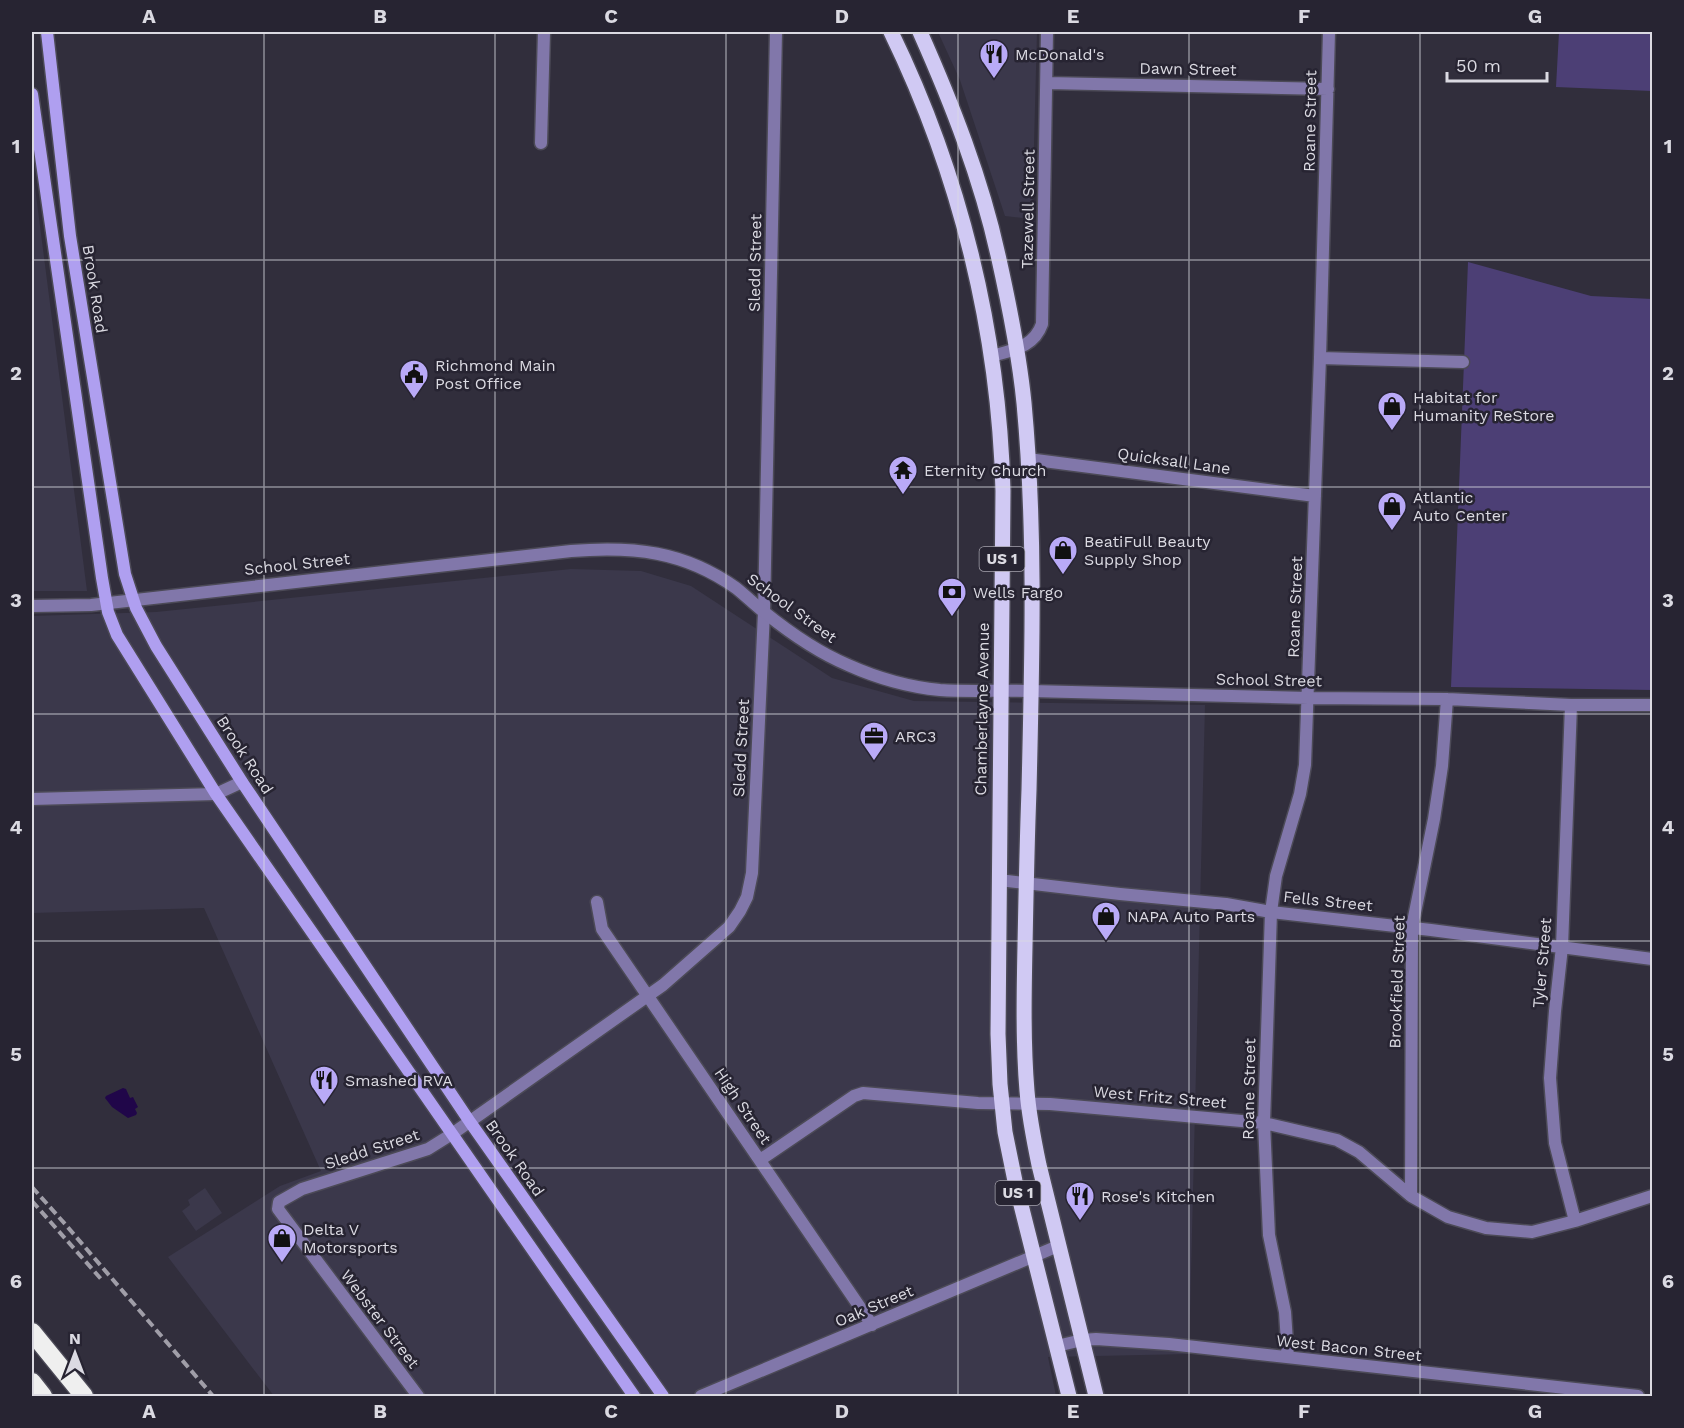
<svg xmlns="http://www.w3.org/2000/svg" width="1684" height="1428" viewBox="0 0 1684 1428" font-family="'Work Sans',sans-serif">
<style>
.built{fill:#3b384b}
.green{fill:#4c3f75}
.water{fill:#200649}
.lines{fill:none;stroke-linecap:round;stroke-linejoin:round}
.minor-casing{stroke:#4c4a57;stroke-width:15}
.tertiary-casing{stroke:#4c4a57;stroke-width:15}
.secondary-casing{stroke:#4c4a57;stroke-width:15}
.primary-casing{stroke:#4c4a57;stroke-width:18}
.motorway-casing{stroke:#4c4a57;stroke-width:21}
.minor{stroke:#8177aa;stroke-width:12}
.tertiary{stroke:#8177aa;stroke-width:12}
.secondary{stroke:#af9ff0;stroke-width:12}
.primary{stroke:#d0c9f3;stroke-width:15}
.motorway{stroke:#efefef;stroke-width:18}
.rail{stroke:#a09ea8;stroke-width:4;stroke-dasharray:9 4.5;stroke-linecap:butt}
.grid{fill:none;stroke:#dbdae2;stroke-width:1.5;stroke-opacity:0.55}
.labels{text-anchor:middle;dominant-baseline:central;stroke-width:5;stroke-linejoin:round;paint-order:stroke}
.shield{fill:#272432;stroke:#a5a3ad;stroke-width:1.5}
.shield-label{font-size:15px;font-weight:bold;fill:#dbdae2}
.poi-label{font-size:16px;fill:#dbdae2;stroke:#272432;text-anchor:start}
.street-label{font-size:16px;fill:#dbdae2;stroke:#272432}
.neatline{fill:none;stroke:#dbdae2;stroke-width:2}
.grid-label{font-size:20px;text-anchor:middle;font-weight:bold;fill:#dbdae2}
</style>
<rect width="100%" height="100%" fill="#312e3c"/>
<path class="built" d="M938 32H1037L1032 219 1005 216 960 80Z
M32 164 87 591H32Z
M571 569 641 571 691 586 832 678 914 701 1205 705 1189 1354 1048 1357 1056 1396H274L168 1257 280 1186 321 1171 204 908 32 913V616L156 612Z
M205 1188 222 1213 196 1231 182 1211 190 1205 188 1200Z"/>
<path class="green" d="M1559 32H1652V91L1556 87Z
M1468 262 1591 296 1652 299V690L1451 687Z"/>
<path class="water" d="M123 1088 126 1089 130 1098 133 1097 138 1107 135 1109 137 1113 136 1115 128 1118 112 1107 105 1098 106 1096Z"/>
<g class="lines">
<g class="minor-casing">
<path id="minor" d="M1047 83 1328 89
M541 143 544 32
M992 356C1013 350 1034 347 1042 324L1047 32
M1320 358 1463 362
M1028 459 1315 496
M1031 691 1308 698 1447 699 1571 705H1652
M1571 705 1562 947 1555 1011 1550 1078 1555 1143 1575 1221
M32 799 216 794 242 782
M999 880 1120 894 1226 904 1271 912 1431 930 1652 959
M597 902 602 929 872 1325
M760 1160 854 1096 863 1093 978 1103 1050 1104 1264 1123 1337 1140 1359 1152 1411 1196 1448 1217 1486 1228 1532 1232 1575 1221 1652 1196
M1411 1196 1412 927 1434 819 1442 766 1447 699
M1057 1346 1082 1340 1096 1339 1169 1344 1638 1396
M1288 1357 1285 1312 1269 1235 1264 1123 1271 912 1276 876 1300 794 1305 765 1320 358 1329 32
M418 1396 278 1209 279 1202 302 1189 428 1149 452 1134 663 985 729 927 740 911 747 897 752 873 764 612 776 32
M701 1396 1058 1246"/>
</g>
<g class="tertiary-casing">
<path id="tertiary" d="M32 606 91 605 571 551C633 546 684 551 736 588 746 596 754 604 764 612 790 633 817 652 848 665 877 678 908 687 940 690 970 692 1001 690 1031 691"/>
</g>
<g class="secondary-casing">
<path id="secondary" d="M47 32 70 236 125 574 136 608 156 646 242 782 470 1122 663 1396
M32 94 102 578 108 612 117 635 216 794 634 1396"/>
</g>
<g class="primary-casing">
<path id="primary" d="M891 32C960 174 999 332 1003 491L998 1034 1000 1084 1005 1132 1015 1181 1069 1396
M920 32C952 104 981 178 998 255 1009 304 1019 353 1024 403 1036 532 1032 661 1029 790 1027 842 1026 894 1025 946 1024 994 1023 1043 1027 1091 1029 1116 1034 1141 1039 1165L1096 1396"/>
</g>
<g class="motorway-casing">
<path id="motorway" d="M32 1332 84 1396
M32 1382 43 1396"/>
</g>
<use href="#minor" class="minor"/>
<use href="#tertiary" class="tertiary"/>
<use href="#secondary" class="secondary"/>
<use href="#primary" class="primary"/>
<use href="#motorway" class="motorway"/>
<path class="rail" d="M32 1187 65 1224 213 1396
M32 1201 101 1279"/>
</g>
<path class="grid" d="M264 32V1396M495 32V1396M726 32V1396M958 32V1396M1189 32V1396M1420 32V1396M32 260H1652M32 487H1652M32 714H1652M32 941H1652M32 1168H1652"/>
<defs>
<g id="restaurant-pin" transform="scale(1.5)"><path d="M0 17L-7.5 6A9.5 9.5 0 1 1 7.5 6Z" fill="#b9aaf7" stroke="#272432"/><path d="M-5-6h1v4h1v-4h1v4h1v-4h1v5L-1.5 .5V6h-2V.5L-5-1ZM5-6V6H3V1.5H1.5Q1.5-4 5-6Z" fill="#111"/></g>
<g id="civic-pin" transform="scale(1.5)"><path d="M0 17L-7.5 6A9.5 9.5 0 1 1 7.5 6Z" fill="#b9aaf7" stroke="#272432"/><path d="M-.6-6.5H3V-4.5H.6V-3L4-1V1h2V6H-6V1h2V-1L-.6-3ZM-1.2 2.5V6h2.4V2.5Z" fill="#111"/></g>
<g id="shop-pin" transform="scale(1.5)"><path d="M0 17L-7.5 6A9.5 9.5 0 1 1 7.5 6Z" fill="#b9aaf7" stroke="#272432"/><path d="M-5-2.5h2.3a2.7 3.5 0 0 1 5.4 0H5L5.5 6h-11ZM-1.5-2.5h3a1.5 2.3 0 0 0-3 0Z" fill="#111"/></g>
<g id="temple-pin" transform="scale(1.5)"><path d="M0 17L-7.5 6A9.5 9.5 0 1 1 7.5 6Z" fill="#b9aaf7" stroke="#272432"/><path d="M0-6L5-2H3V0L6.5 2.5H4V6H1.5V3h-3V6H-4V2.5H-6.5L-3 0V-2H-5Z" fill="#111"/></g>
<g id="bank-pin" transform="scale(1.5)"><path d="M0 17L-7.5 6A9.5 9.5 0 1 1 7.5 6Z" fill="#b9aaf7" stroke="#272432"/><path d="M-6-4H6V4H-6ZM0-2.3a2.3 2.3 0 1 0 0 4.6a2.3 2.3 0 1 0 0-4.6Z" fill="#111"/></g>
<g id="office-pin" transform="scale(1.5)"><path d="M0 17L-7.5 6A9.5 9.5 0 1 1 7.5 6Z" fill="#b9aaf7" stroke="#272432"/><path d="M-6-3h4V-5.5h4V-3h4V5H-6ZM-1-4.5V-3h2v-1.5ZM-6 0V1H6V0Z" fill="#111"/></g>
</defs>
<g fill-rule="evenodd">
<use href="#restaurant-pin" x="994" y="54"/>
<use href="#civic-pin" x="414" y="374"/>
<use href="#shop-pin" x="1392" y="406"/>
<use href="#temple-pin" x="903" y="470"/>
<use href="#shop-pin" x="1392" y="506"/>
<use href="#shop-pin" x="1063" y="550"/>
<use href="#bank-pin" x="952" y="592"/>
<use href="#office-pin" x="874" y="736"/>
<use href="#shop-pin" x="1106" y="916"/>
<use href="#restaurant-pin" x="324" y="1080"/>
<use href="#restaurant-pin" x="1080" y="1196"/>
<use href="#shop-pin" x="282" y="1238"/>
</g>
<g class="labels">
<g class="shield">
<rect x="979.5" y="547" width="45" height="24" rx="4.5"/>
<rect x="995.5" y="1181" width="45" height="24" rx="4.5"/>
</g>
<g class="shield-label">
<text x="1002" y="559">US 1</text>
<text x="1018" y="1193">US 1</text>
</g>
<g class="poi-label">
<text x="1015" y="54">McDonald's</text>
<text x="435" y="365">Richmond Main<tspan x="435" dy="18">Post Office</tspan></text>
<text x="1413" y="397">Habitat for<tspan x="1413" dy="18">Humanity ReStore</tspan></text>
<text x="924" y="470">Eternity Church</text>
<text x="1413" y="497">Atlantic<tspan x="1413" dy="18">Auto Center</tspan></text>
<text x="1084" y="541">BeatiFull Beauty<tspan x="1084" dy="18">Supply Shop</tspan></text>
<text x="973" y="592">Wells Fargo</text>
<text x="895" y="736">ARC3</text>
<text x="1127" y="916">NAPA Auto Parts</text>
<text x="345" y="1080">Smashed RVA</text>
<text x="1101" y="1196">Rose's Kitchen</text>
<text x="303" y="1229">Delta V<tspan x="303" dy="18">Motorsports</tspan></text>
</g>
<g class="street-label">
<text transform="translate(1188 69) rotate(1)">Dawn Street</text>
<text transform="translate(1310 121) rotate(-89)">Roane Street</text>
<text transform="translate(1028 209) rotate(-89)">Tazewell Street</text>
<text transform="translate(755 263) rotate(-89)">Sledd Street</text>
<text transform="translate(95 289) rotate(81)">Brook Road</text>
<text transform="translate(1174 461) rotate(8)">Quicksall Lane</text>
<text transform="translate(297 564) rotate(-6)">School Street</text>
<text transform="translate(1295 607) rotate(-88)">Roane Street</text>
<text transform="translate(792 608) rotate(36)">School Street</text>
<text transform="translate(1269 680) rotate(1)">School Street</text>
<text transform="translate(982 709) rotate(-89)">Chamberlayne Avenue</text>
<text transform="translate(741 748) rotate(-87)">Sledd Street</text>
<text transform="translate(245 755) rotate(57)">Brook Road</text>
<text transform="translate(1328 901) rotate(6)">Fells Street</text>
<text transform="translate(1542 963) rotate(-85)">Tyler Street</text>
<text transform="translate(1397 982) rotate(-88)">Brookfield Street</text>
<text transform="translate(1249 1089) rotate(-89)">Roane Street</text>
<text transform="translate(1160 1097) rotate(5)">West Fritz Street</text>
<text transform="translate(743 1106) rotate(56)">High Street</text>
<text transform="translate(372 1149) rotate(-18)">Sledd Street</text>
<text transform="translate(515 1158) rotate(55)">Brook Road</text>
<text transform="translate(874 1306) rotate(-23)">Oak Street</text>
<text transform="translate(380 1319) rotate(53)">Webster Street</text>
<text transform="translate(1349 1348) rotate(6)">West Bacon Street</text>
</g>
</g>
<rect width="1684" height="1428" fill="none" stroke="#272432" stroke-width="66"/>
<g transform="translate(75 1353)" stroke="#272432" stroke-width="4.5" paint-order="stroke">
<path d="M0-4.5L10 22L0 15L-10 22Z" fill="#dbdae2"/>
<text y="-9" font-size="16" font-weight="bold" text-anchor="middle" fill="#dbdae2">N</text>
</g>
<path d="M1447 72v9h100v-9" fill="none" stroke="#dbdae2" stroke-width="3"/>
<text x="1456" y="72" font-size="18" fill="#dbdae2" stroke="#272432" stroke-width="4.5" paint-order="stroke">50 m</text>
<rect x="33" y="33" width="1618" height="1362" class="neatline"/>
<g class="grid-label">
<text x="149" y="23">A</text>
<text x="380" y="23">B</text>
<text x="611" y="23">C</text>
<text x="842" y="23">D</text>
<text x="1073" y="23">E</text>
<text x="1304" y="23">F</text>
<text x="1535" y="23">G</text>
<text x="16" y="153">1</text>
<text x="1668" y="153">1</text>
<text x="16" y="380">2</text>
<text x="1668" y="380">2</text>
<text x="16" y="607">3</text>
<text x="1668" y="607">3</text>
<text x="16" y="834">4</text>
<text x="1668" y="834">4</text>
<text x="16" y="1061">5</text>
<text x="1668" y="1061">5</text>
<text x="16" y="1288">6</text>
<text x="1668" y="1288">6</text>
<text x="149" y="1418">A</text>
<text x="380" y="1418">B</text>
<text x="611" y="1418">C</text>
<text x="842" y="1418">D</text>
<text x="1073" y="1418">E</text>
<text x="1304" y="1418">F</text>
<text x="1535" y="1418">G</text>
</g>
</svg>
